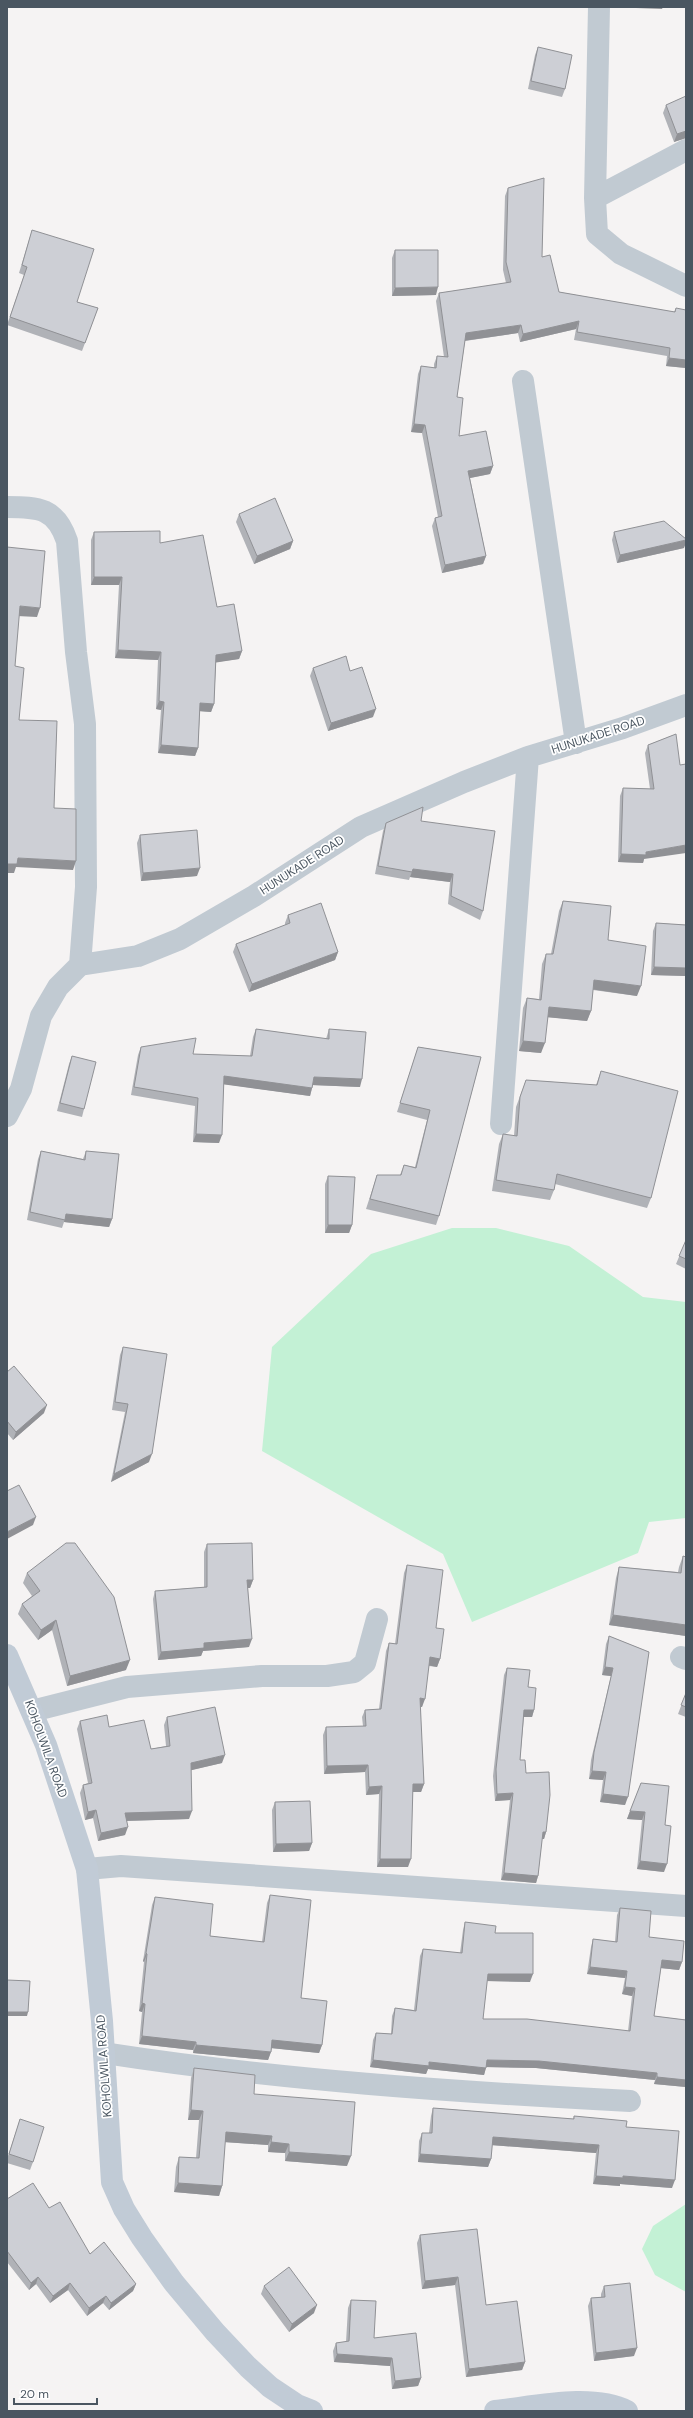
<svg xmlns="http://www.w3.org/2000/svg" width="693" height="2418" viewBox="0 0 693 2418" font-family="'DM Sans',sans-serif">
<style>
.green{fill:#c3f1d5}
.lines{fill:none;stroke-linecap:round;stroke-linejoin:round}
.street{stroke:#c1cad2;stroke-width:22}
.secondary{stroke:#c1cbd6;stroke-width:22}
.wall{fill:#b0b2b7}
.shaded-wall{fill:#909195}
.building{fill:#cdcfd5;stroke:#909195}
.labels{text-anchor:middle;dominant-baseline:central;stroke-width:3.5;stroke-linejoin:round;paint-order:stroke}
.street-label{font-size:12px;fill:#4a5661;stroke:#fff}
</style>
<rect width="100%" height="100%" fill="#f5f3f3"/>
<path class="green" d="M452 1228H496L569 1246 643 1297 686 1302V1518L649 1522 638 1553 472 1622 443 1554 262 1451 272 1347 371 1254Z
M686 2204V2292L655 2275 642 2249 653 2226Z"/>
<g class="lines">
<path class="street" d="M599 7 595 198 597 234 621 254 686 286
M595 198 686 150
M523 381 576 743
M7 507C39 507 56 508 67 541L76 652 85 724 86 887 80 965
M7 1116 21 1089 41 1016 58 987 80 965 138 956 180 939 254 896 361 827 464 782 528 757 623 728 686 705
M501 1124 528 757
M681 1657 686 1659
M32 1711 127 1687 262 1676H327L354 1672 365 1663 377 1619
M87 1869 121 1866 686 1906
M104 2053C278 2080 454 2092 630 2101"/>
<path class="secondary" d="M7 1655 46 1745 87 1869 102 2021 112 2182 124 2209 142 2238 174 2283 215 2332 248 2367 270 2387 297 2405 312 2411
M495 2411C533 2407 592 2393 627 2411"/>
</g>
<path class="wall" d="M538 47 565 89 562 97 528 89 535 55Z
M666 105 686 138 674 142 663 113Z
M508 188 559 292 674 312 676 308 686 368 666 366 667 356 574 340 576 329 520 342 518 333 465 341 457 397 459 436 493 466 490 474 470 478 486 556 483 564 442 573 432 526 435 518 438 517 422 433 411 432 418 374 421 366 434 368V364L437 356 444 357 436 301 439 293 506 283 503 270 505 196Z
M32 230 77 302 98 308 82 351 7 325 24 275 19 273Z
M395 250 436 295 392 296V258Z
M239 514 293 541 290 549 254 564 236 522Z
M94 532 160 543 217 607 242 651 239 659 216 662 214 704 211 712 200 711 198 748 195 756 158 753 161 710 156 709 158 660 115 658 119 585H91V540Z
M614 532 684 548 617 563 612 540Z
M313 668 350 671 373 717 328 731 310 676Z
M676 734 643 863 618 862 620 796 623 788 650 789 645 753 648 745Z
M421 821 483 911 480 920 448 904 450 882 410 877 409 880 375 874 383 831 386 823Z
M140 835 197 876 141 881 137 843Z
M563 901 608 940 637 996 593 990 591 1011 587 1021 548 1017 541 1053 519 1051 523 1008 527 998 539 999 542 964 546 954H551L559 911Z
M288 915 338 952 335 960 249 992 233 952 236 944 285 925V923Z
M656 923 686 925V976L651 975 653 931Z
M256 1029 326 1039 329 1029 360 1087 313 1085 312 1088 310 1096 224 1084 219 1143 193 1142 195 1106 131 1095 138 1055 141 1047 193 1054 250 1056 253 1037Z
M418 1047 481 1057 439 1216 436 1225 366 1209 377 1175H400L404 1165 415 1167 427 1120 397 1112Z
M72 1056 84 1109 82 1117 57 1111 69 1064Z
M601 1071 651 1198 647 1208 555 1184 554 1190 550 1200 492 1191 499 1144 503 1134 514 1136 516 1107 526 1080 596 1085Z
M41 1151 83 1159 86 1151 112 1219 109 1227 64 1222 62 1228 27 1220 38 1159Z
M328 1176 352 1225 349 1233H325V1184Z
M686 1240V1269L676 1264Z
M123 1347 149 1462 111 1482 125 1412 112 1410 120 1355Z
M7 1372 44 1413 13 1440 7 1433Z
M207 1544 253 1580 250 1588H248L249 1647 203 1651 201 1656 158 1660 153 1599 155 1591 204 1587V1552Z
M683 1556 686 1557V1636L609 1625 616 1578 619 1567 678 1572 679 1567Z
M407 1565 436 1628 440 1659 437 1667 429 1666 422 1707H420L424 1784 421 1792H413L408 1867H377L379 1794 366 1795 365 1772 324 1774 323 1735 326 1727 363 1726 362 1717 365 1710 379 1709 386 1651 389 1643 395 1644 404 1573Z
M27 1573 126 1670 67 1686 52 1630 38 1640 18 1614 22 1604 32 1596 23 1583Z
M609 1636 649 1652 625 1805 600 1802 603 1780 589 1779 591 1760 611 1676 602 1675 606 1644Z
M507 1668 528 1687 534 1710 532 1717H524L520 1760 526 1773 546 1832 544 1839H542L538 1876 536 1883 501 1880 510 1800 495 1801 493 1776 504 1675Z
M686 1693V1717L678 1714Z
M167 1717 222 1763 191 1770 189 1819 127 1821 125 1835 98 1841 93 1818 85 1820 80 1793 83 1785 88 1783 77 1729 80 1721 109 1727 151 1749 166 1746 164 1725Z
M641 1783 665 1825 664 1872 637 1869 642 1820 627 1819Z
M275 1802 312 1843 309 1851 273 1852 272 1810Z
M270 1895 301 1998 322 2045 319 2053 272 2048 268 2060 193 2053V2050L139 2044 142 2012 139 2011 144 1962 143 1961 152 1905 155 1897 210 1936 262 1942 267 1903Z
M620 1908 649 1937 682 1962 679 1970 661 1968 654 2016 686 2020V2087L654 2084 655 2080 536 2068 486 2067 484 2075 428 2069 426 2074 370 2067 373 2040 376 2033 391 2034 392 2016 395 2008 414 2010 420 1956 423 1949 460 1953 463 1930 465 1922 495 1933 530 1982 487 1981 483 2019 628 2031 632 1996 622 1994 625 1978 587 1974 591 1947 593 1939 615 1942 617 1915Z
M194 2068 254 2094 347 2166 285 2161V2153L268 2152V2145L225 2142 222 2186 219 2196 174 2192 176 2167 179 2157 196 2158 199 2120H188L191 2078Z
M433 2108 573 2119 574 2116 626 2127 672 2188 620 2184V2186L593 2184 596 2153 492 2145 491 2159 488 2167 418 2162 419 2141 422 2133H429L431 2116Z
M20 2119 33 2162 30 2170 7 2163V2159Z
M7 2199 49 2208 90 2254 136 2284 133 2291 109 2310 103 2303 87 2316 68 2290 50 2303 36 2284 29 2290 7 2262Z
M420 2235 486 2305 525 2362 522 2370 466 2377 455 2285 422 2289 417 2243Z
M264 2286 314 2313 289 2332 261 2294Z
M604 2286 634 2356 594 2361 588 2306 591 2298 601 2297V2294Z
M351 2300 374 2338 421 2378 418 2386 392 2389 390 2366 334 2362 333 2351 336 2343 346 2342 348 2308Z"/>
<path class="shaded-wall" d="M636 7H663L662 9 636 8Z
M686 131V138L674 142 677 134Z
M438 287 436 295 392 296 395 288Z
M579 321 576 329 520 342 523 334Z
M521 325 518 333 463 341 466 333Z
M669 358 686 360V368L666 366Z
M414 424 425 425 422 433 411 432Z
M493 466 490 474 465 479 468 471Z
M686 540V543L684 548 617 563 620 555Z
M293 541 290 549 254 564 257 556Z
M486 556 483 564 442 573 445 565Z
M94 577H122L119 585H91Z
M20 606 40 608 37 617 17 616Z
M118 650 161 652 158 660 115 658Z
M242 651 239 659 213 663 216 655Z
M159 701 164 702 161 710 156 709Z
M200 703 214 704 211 712 197 711Z
M376 709 373 717 328 731 331 723Z
M161 745 198 748 195 756 158 753Z
M686 845V853L644 859 643 863 618 862 621 854 646 852Z
M18 858 76 861 73 870 16 867 14 873H7V864Z
M200 868 197 876 141 881 143 873Z
M413 869 453 874 450 882 410 877Z
M338 952 335 960 249 992 252 984Z
M654 967 686 968V976L651 975Z
M594 980 641 986 637 996 590 989Z
M549 1007 591 1011 587 1021 545 1017Z
M523 1041 545 1043 541 1053 519 1051Z
M224 1076 312 1088 310 1096 221 1084Z
M314 1077 362 1079 360 1087 311 1085Z
M196 1134 222 1135 219 1143 193 1142Z
M66 1214 112 1219 109 1227 64 1222Z
M328 1225H352L349 1233H325Z
M47 1405 44 1413 13 1440 16 1432Z
M152 1454 149 1462 111 1482 114 1474Z
M36 1517 33 1525 7 1539V1532Z
M247 1580H253L250 1588H244Z
M613 1615 686 1625V1636L609 1625Z
M56 1620 52 1630 38 1640 41 1630Z
M252 1639 249 1647 203 1651 201 1656 158 1660 161 1652 204 1643Z
M430 1657 440 1659 437 1667 427 1665Z
M130 1660 126 1670 67 1686 70 1676Z
M605 1667 613 1668 611 1676 602 1675Z
M420 1698 425 1699 422 1707 417 1706Z
M524 1710H534L532 1717H522Z
M225 1755 222 1763 188 1771 191 1763Z
M368 1765 365 1772 324 1774 327 1766Z
M592 1771 606 1772 603 1780 589 1779Z
M413 1784H424L421 1792H410Z
M382 1786 379 1794 366 1795 369 1787Z
M513 1793 510 1800 495 1801 497 1794Z
M603 1794 628 1797 625 1805 600 1802Z
M96 1810 93 1818 85 1820 88 1812Z
M192 1811 189 1819 122 1821 125 1813Z
M630 1811 645 1812 642 1820 627 1819Z
M128 1827 125 1835 98 1841 101 1833Z
M543 1832H546L544 1839H541Z
M312 1843 309 1851 273 1852 276 1844Z
M380 1859H411L408 1867H377Z
M640 1861 667 1864 664 1872 637 1869Z
M504 1873 538 1876 536 1883 501 1880Z
M146 1953 147 1954 144 1962 143 1961Z
M662 1960 682 1962 679 1970 660 1968Z
M590 1967 627 1971 625 1978 587 1974Z
M488 1974H533L530 1982 486 1981Z
M625 1987 635 1988 632 1996 622 1994Z
M142 2003 145 2004 142 2012 139 2011Z
M7 2012H28L27 2016H7Z
M142 2036 196 2042 193 2050 139 2044Z
M272 2040 322 2045 319 2053 270 2048Z
M196 2045 271 2052 268 2060 193 2053Z
M373 2060 429 2062 486 2068 484 2075 428 2069 426 2074 370 2067Z
M487 2060 539 2061 657 2073 655 2080 536 2068 484 2067Z
M657 2077 686 2080V2087L654 2084Z
M191 2110 203 2111 199 2120H188Z
M226 2132 272 2136 268 2145 223 2142Z
M493 2137 599 2145 596 2153 490 2145Z
M271 2142 289 2144 285 2153 268 2152Z
M289 2152 351 2156 347 2166 285 2161Z
M420 2154 491 2159 488 2167 418 2162Z
M596 2176H623L675 2180 672 2188 620 2184V2186L593 2184Z
M178 2183 222 2186 219 2196 174 2192Z
M38 2277 36 2284 29 2290 31 2283Z
M458 2277 455 2285 422 2289 425 2281Z
M70 2283 68 2290 50 2303 53 2296Z
M136 2284 133 2291 109 2310 111 2303Z
M106 2296 103 2303 87 2316 89 2308Z
M317 2305 314 2313 289 2332 292 2324Z
M637 2348 634 2356 594 2361 596 2353Z
M337 2354 392 2358 390 2366 334 2362Z
M525 2362 522 2370 466 2377 469 2369Z
M421 2378 418 2386 392 2389 395 2381Z"/>
<path class="building" d="M538 47 572 55 565 89 531 81Z
M686 96V131L677 134 666 105Z
M544 178 542 257 550 255 559 292 675 312 676 308 686 310V360L669 358 670 348 577 332 579 321 523 334 521 325 466 333 457 397 463 398 459 436 486 431 493 466 468 471 486 556 445 565 435 518 442 516 425 425 414 424 421 366 436 368 437 356 448 357 439 293 511 282 506 262 508 188Z
M32 230 94 249 77 302 98 308 85 343 10 317 27 267 22 265Z
M395 250H438V287L395 288Z
M275 498 293 541 257 556 239 514Z
M664 521 686 539V540L620 555 614 532Z
M160 531V543L203 535 217 607 234 604 242 651 216 655 214 704 200 703 198 748 161 745 164 702 159 701 161 652 118 650 122 577H94V532Z
M7 547 45 551 40 608 20 606 15 666 24 668 19 720 57 721 54 808 76 809V861L18 858 17 864H7Z
M346 656 350 671 362 667 376 709 331 723 313 668Z
M676 734 680 765 686 764V845L646 852V855L621 854 623 788 654 789 648 745Z
M423 807 421 821 495 831 483 911 451 896 453 874 413 869 412 872 378 866 386 823Z
M197 830 200 868 143 873 140 835Z
M563 901 611 906 608 940 646 946 641 986 594 980 591 1011 549 1007 545 1043 523 1041 527 998 541 1000 546 954H553Z
M321 903 338 952 252 984 236 944 290 923 288 915Z
M656 923 686 925V968L654 967Z
M256 1029 329 1039V1029L366 1032 362 1079 314 1077 312 1088 224 1076 222 1135 196 1134 198 1098 134 1087 141 1047 196 1038 193 1054 252 1056Z
M418 1047 481 1057 439 1216 370 1199 377 1175H401L404 1165 416 1168 430 1110 400 1103Z
M72 1056 96 1062 84 1109 60 1103Z
M601 1071 678 1091 651 1198 557 1174 554 1190 496 1180 503 1134 517 1136 520 1097 526 1080 597 1085Z
M41 1151 85 1160 86 1151 119 1154 112 1219 66 1214 65 1220 30 1212Z
M328 1176 355 1177 352 1225H328Z
M686 1240V1259L679 1256Z
M123 1347 167 1354 152 1454 114 1474 128 1404 115 1402Z
M14 1366 47 1405 16 1432 7 1421V1372Z
M19 1485 36 1517 7 1532V1491Z
M66 1543H75L114 1597 130 1660 70 1676 56 1620 41 1630 22 1604 40 1591 27 1573Z
M252 1543 253 1580H247L252 1639 204 1643V1648L161 1652 155 1591 207 1587V1544Z
M683 1556 686 1557V1625L613 1615 619 1567 681 1573Z
M407 1565 443 1570 436 1628 444 1629 440 1659 430 1657 425 1699 420 1698 424 1784H413L411 1859H380L382 1786 369 1787 368 1765 327 1766 326 1727 366 1726 365 1710 381 1709 389 1643 397 1644Z
M609 1636 649 1652 628 1797 603 1794 606 1772 592 1771 594 1752 613 1668 605 1667Z
M507 1668 530 1670 528 1687 536 1688 534 1710H524L520 1760H525L526 1773 549 1772 550 1795 546 1832H543L538 1876 504 1873 513 1793 497 1794 496 1769Z
M686 1693V1707L681 1705Z
M215 1707 225 1755 191 1763 192 1811 125 1813 128 1827 101 1833 96 1810 88 1812 83 1785 92 1783 80 1721 107 1715 109 1727 144 1720 151 1749 170 1746 167 1717Z
M641 1783 669 1786 665 1825 671 1826 667 1864 640 1861 645 1812 630 1811Z
M310 1801 312 1843 276 1844 275 1802Z
M270 1895 311 1900 301 1998 327 2001 322 2045 272 2040 271 2052 196 2045V2042L142 2036 145 2004 142 2003 147 1954 146 1953 155 1897 213 1904 210 1936 264 1942Z
M620 1908 651 1911 649 1937 684 1941 682 1962 662 1960 654 2016 686 2020V2080L657 2077V2073L539 2061 487 2060 486 2068 429 2062V2066L373 2060 376 2033 392 2034 395 2008 416 2011 423 1949 462 1953 465 1922 496 1926 495 1933H533V1974H488L483 2019H527L630 2031 635 1988 625 1987 627 1971 590 1967 593 1939 617 1942Z
M7 1980 30 1981 28 2012H7Z
M194 2068 255 2075 254 2094 355 2102 351 2156 289 2152V2144L271 2142 272 2136 226 2132 222 2186 178 2183 179 2157 199 2158 203 2111 191 2110Z
M433 2108 574 2119V2116L627 2121 626 2127 679 2131 675 2180 623 2176V2178L596 2176 599 2145 493 2137 491 2159 420 2154 422 2133H432Z
M20 2119 44 2127 33 2162 9 2154Z
M33 2183 49 2208 60 2202 90 2254 104 2242 136 2284 111 2303 106 2296 89 2308 70 2283 53 2296 38 2277 31 2283 7 2251V2199Z
M477 2229 486 2305 517 2301 525 2362 469 2369 458 2277 425 2281 420 2235Z
M289 2267 317 2305 292 2324 264 2286Z
M630 2283 637 2348 596 2353 591 2298 605 2297 604 2286Z
M351 2300 376 2301 374 2338 416 2333 421 2378 395 2381 392 2358 337 2354 336 2343 349 2341Z"/>
<g class="labels">
<g class="street-label">
<text transform="translate(598 735) rotate(-18)">HUNUKADE ROAD</text>
<text transform="translate(302 865) rotate(-33)">HUNUKADE ROAD</text>
<text transform="translate(46 1749) rotate(70)">KOHOLWILA ROAD</text>
<text transform="translate(104 2066) rotate(-94)">KOHOLWILA ROAD</text>
</g>
</g>
<rect width="693" height="2418" fill="none" stroke="#4a5661" stroke-width="16"/>
<path d="M14 2398v6h83v-6" fill="none" stroke="#4a5661" stroke-width="2"/>
<text x="20" y="2398" font-size="12" fill="#4a5661" stroke="#ffffff" stroke-width="3" paint-order="stroke">20 m</text>
</svg>
